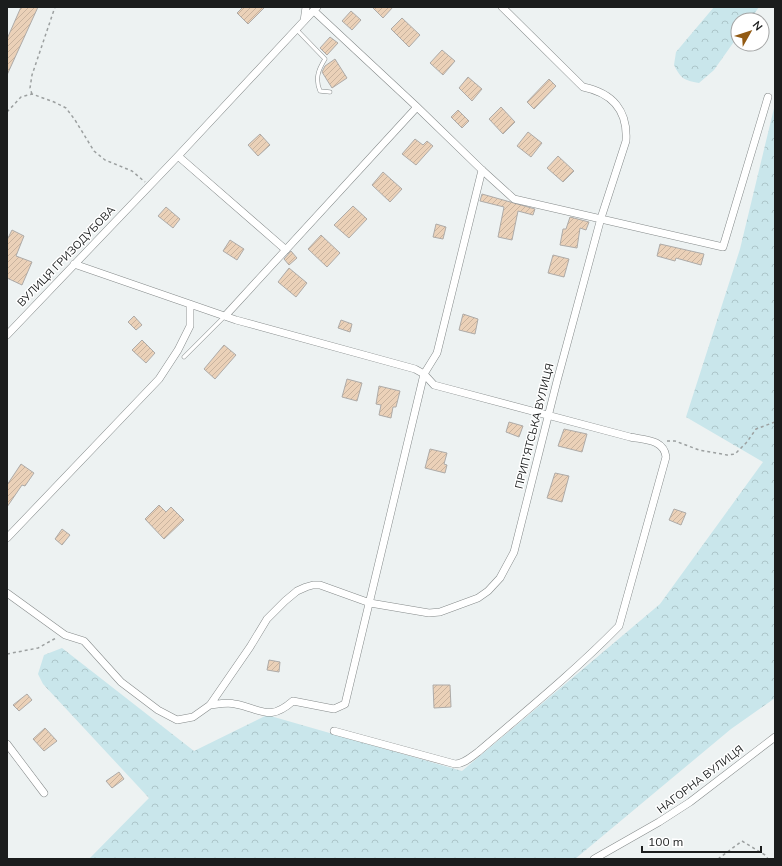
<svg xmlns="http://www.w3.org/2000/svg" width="782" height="866" viewBox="0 0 782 866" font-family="Mulish,sans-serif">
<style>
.forest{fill:url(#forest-crowns)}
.building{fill:url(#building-hatch);stroke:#aeaba8}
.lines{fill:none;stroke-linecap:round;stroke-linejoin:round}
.service-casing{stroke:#858a8a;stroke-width:4.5}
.minor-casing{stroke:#858a8a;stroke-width:8}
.path{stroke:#9ca0a0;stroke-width:1.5;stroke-dasharray:3 3;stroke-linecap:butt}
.service{stroke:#fff;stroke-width:3.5}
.minor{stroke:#fff;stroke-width:7}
.labels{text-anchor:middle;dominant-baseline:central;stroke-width:3;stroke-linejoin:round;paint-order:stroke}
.street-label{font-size:11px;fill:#1b1d1d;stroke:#fff}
</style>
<defs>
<pattern id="forest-crowns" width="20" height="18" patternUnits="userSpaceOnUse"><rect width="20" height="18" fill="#c9e6eb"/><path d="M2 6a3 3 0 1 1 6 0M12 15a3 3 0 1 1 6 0" fill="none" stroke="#acc5c9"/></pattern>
<pattern id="building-hatch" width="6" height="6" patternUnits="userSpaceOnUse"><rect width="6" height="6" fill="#ebd1b8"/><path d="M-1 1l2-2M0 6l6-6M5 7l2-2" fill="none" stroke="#c9b39e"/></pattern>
</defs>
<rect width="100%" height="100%" fill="#edf2f2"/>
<path class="forest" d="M714 7H759L750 20H738V36L714 70 699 83C684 80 681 79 674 65L676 52Z
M775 104V698L731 729 575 859H89L149 798 43 684 38 674 44 655 62 648 194 751 267 715 462 771 660 604 763 462 686 417 740 249Z"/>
<path class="building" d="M21 7H38L7 75V39Z
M243 7H265L248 24 237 13Z
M372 7H393L383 18Z
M351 11 361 20 352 30 342 21Z
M402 18 420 35 409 47 391 29Z
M330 37 338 43 327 55 320 48Z
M442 50 455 61 443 75 430 63Z
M335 59 347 78 332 88 322 72 325 66Z
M468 77 482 89 472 101 459 88Z
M549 79 556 86 534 109 527 102Z
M501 107 515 122 503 134 489 119Z
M458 110 469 121 462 128 451 117Z
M528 132 542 143 531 157 517 146Z
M260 134 270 145 258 156 248 145Z
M415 139 423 145 427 141 433 146 416 165 402 154Z
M558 156 574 171 563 182 547 168Z
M383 172 402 189 390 202 372 185Z
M482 194 535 209 533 215 518 211 512 240 498 237 504 207 480 201Z
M353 206 367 219 349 238 334 225Z
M166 207 180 219 173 228 158 216Z
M570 217 589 222 586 230 580 228 577 248 560 245 563 229H566Z
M436 224 446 227 443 239 433 237Z
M12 230 24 236 16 256 32 262 22 285 7 278V240Z
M321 235 340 253 327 267 308 249Z
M230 240 244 249 237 260 223 251Z
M660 244 704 254 701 265 676 258 675 261 657 256Z
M291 251 297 258 289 265 284 259Z
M553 255 569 259 564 277 548 273Z
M289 268 307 283 296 297 278 282Z
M463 314 478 319 475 334 459 330Z
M134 316 142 325 136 330 128 322Z
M341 320 352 324 350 332 338 328Z
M142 340 155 353 146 363 132 350Z
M224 345 236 355 215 379 204 369Z
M347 379 362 383 357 401 342 397Z
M379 386 400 391 396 407H393L391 418 379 415 381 405 376 404Z
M509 422 523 426 519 437 506 432Z
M564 429 587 434 582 452 558 446Z
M430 449 447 453 444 464 447 465 445 473 425 468Z
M21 464 34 473 25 486 22 485 7 507V485Z
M555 473 569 476 562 502 547 498Z
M159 505 166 512 171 507 184 520 164 539 145 519Z
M674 509 686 513 681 525 669 520Z
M62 529 70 535 62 545 55 539Z
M269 660 280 662 279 672 267 670Z
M433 685H450L451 707 434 708Z
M27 694 32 700 19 711 13 705Z
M45 728 57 741 44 751 33 739Z
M119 772 124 779 112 788 106 781Z"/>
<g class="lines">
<g class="service-casing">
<path id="service" d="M296 29 325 59C318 70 315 79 320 91L330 92
M184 357 224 317"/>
</g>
<g class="minor-casing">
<path id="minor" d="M314 11 417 107 482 170 514 199 723 247 768 97
M304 21 306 7
M178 156 286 250
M74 264 236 320 415 369 424 374 434 385 630 437C644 440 664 439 666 457L619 626C575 671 526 711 478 752 471 757 464 764 455 764L334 731
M225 316 417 107
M7 335 178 156 317 7
M7 538 159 379 178 350 190 326V304
M7 593 65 635 84 641 121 682 158 710 177 720 193 717 210 705 250 647 267 619 285 601 297 591 306 587 313 585H320L370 603 429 613 440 612 478 598 488 591 500 578 514 552 557 381 601 218 626 141C628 111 613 93 583 87L502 7
M210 705C218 704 228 702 235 704 262 709 269 722 293 701L334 709 345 704 424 374 437 353 482 170
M7 744 44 793
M594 859 659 822 690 802 775 737"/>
</g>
<path class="path" d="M32 94 30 88 32 75 55 7
M7 112 21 97 32 94 54 102 66 108 75 120 94 151 105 160 132 171 145 182
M667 441H675L699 450 727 455 735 454 747 442 756 429 775 422
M7 654 38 648 56 638
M718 859 742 841 765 855 768 859"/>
<use href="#service" class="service"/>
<use href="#minor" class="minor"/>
</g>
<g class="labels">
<g class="street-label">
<text transform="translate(66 256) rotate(-46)">ВУЛИЦЯ ГРИЗОДУБОВА</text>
<text transform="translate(534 426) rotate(-76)">ПРИП’ЯТСЬКА ВУЛИЦЯ</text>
<text transform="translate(700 779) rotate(-37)">НАГОРНА ВУЛИЦЯ</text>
</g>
</g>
<rect width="782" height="866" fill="none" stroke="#1b1d1d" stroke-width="16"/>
<g transform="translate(750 32) rotate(51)"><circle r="19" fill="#ffffff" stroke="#a4a5a5"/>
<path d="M0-3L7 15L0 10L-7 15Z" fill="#925a13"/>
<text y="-6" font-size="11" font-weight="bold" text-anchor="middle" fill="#1b1d1d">N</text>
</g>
<path d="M642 846v6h119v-6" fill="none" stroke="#1b1d1d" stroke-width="2"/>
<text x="648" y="846" font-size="12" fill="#1b1d1d" stroke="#ffffff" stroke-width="3" paint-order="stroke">100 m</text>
</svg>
